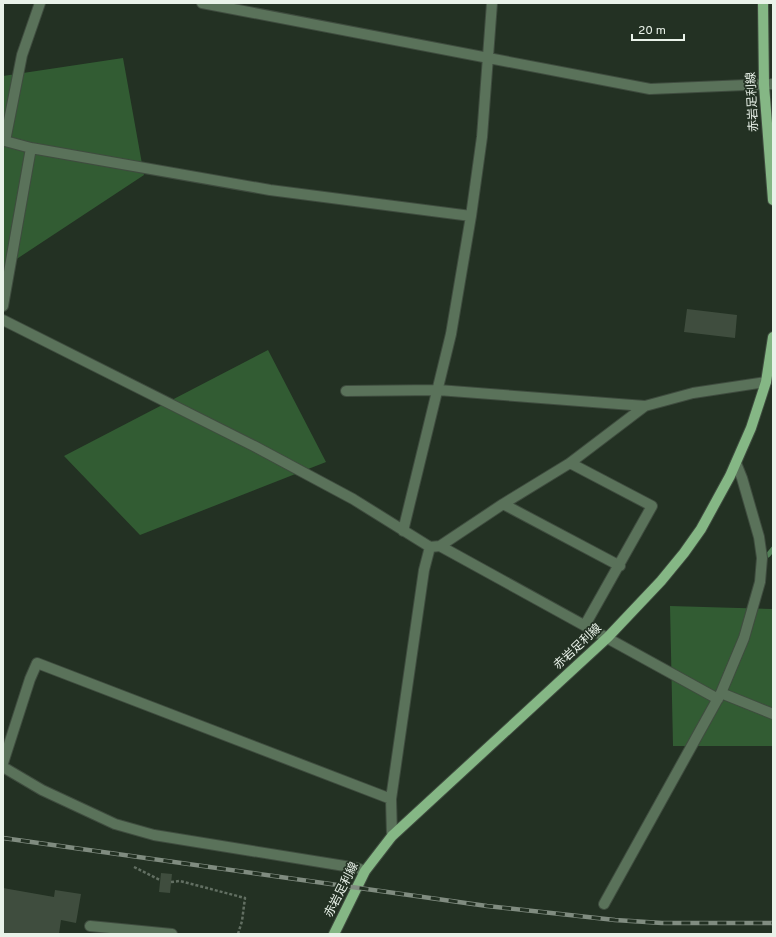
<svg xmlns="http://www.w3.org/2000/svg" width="776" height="937" viewBox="0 0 776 937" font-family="Overpass,'Noto Sans JP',sans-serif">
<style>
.green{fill:#325c33}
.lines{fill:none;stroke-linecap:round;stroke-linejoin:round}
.stream{stroke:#517e56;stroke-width:5}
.building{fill:#3f4d3e}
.minor-casing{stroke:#3f4c3f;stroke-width:12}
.major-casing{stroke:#3f4c3f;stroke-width:12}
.path{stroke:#626f62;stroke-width:2.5;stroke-dasharray:3 2;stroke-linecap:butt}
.minor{stroke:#5a725a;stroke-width:10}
.major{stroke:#85b785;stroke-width:10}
.rail-casing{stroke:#808c80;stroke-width:4.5}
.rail{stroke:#233123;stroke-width:3;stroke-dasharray:9;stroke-linecap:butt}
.labels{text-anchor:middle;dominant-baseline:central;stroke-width:3.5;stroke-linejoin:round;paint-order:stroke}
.street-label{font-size:12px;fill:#e9f2e9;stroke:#233123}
</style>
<rect width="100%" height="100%" fill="#233123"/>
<path class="green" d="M123 58 144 175 3 268V76Z
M268 350 326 462 140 535 64 456Z
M670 606 773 609V746H673Z"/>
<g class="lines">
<path class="stream" d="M768 555 773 549"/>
</g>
<path class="building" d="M687 309 737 315 735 338 684 332Z
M161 873 172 874 170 893 159 892Z
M3 888 54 897 55 890 81 894 76 923 61 920 59 934H3Z"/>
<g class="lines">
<g class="minor-casing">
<path id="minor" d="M40 3 22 55 5 141 31 148 270 190 471 216
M202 3 650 89 773 84
M3 306 31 148
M3 320 254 446 353 499 430 547 440 546 503 504 570 463 645 406 693 393 766 382
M346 391 438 390 645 406
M570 463 652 506 585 625
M503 504 620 566
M403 531 451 334 471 216 482 137 492 3
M440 546 718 699
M721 693 773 714
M3 763 30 679 37 663 391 799
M3 767 42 790 115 824 154 835 357 868 365 871
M392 836 391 799 424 570 430 547
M604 904 721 693 744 638 760 582 762 558 759 537 742 478 736 463
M90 926 172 934"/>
</g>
<g class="major-casing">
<path id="major" d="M763 3 764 85 773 200
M334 934 365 871 392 836 608 637 661 581 684 553 701 529 730 476 751 428 766 382 773 337"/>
</g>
<path class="path" d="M134 867 160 880
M171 882 180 881 245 898 242 921 238 934"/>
<use href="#minor" class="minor"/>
<use href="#major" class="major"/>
<g class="rail-casing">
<path id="rail" d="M3 838 487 906 615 920 662 923H773"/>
</g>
<use href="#rail" class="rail"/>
</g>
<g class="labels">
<g class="street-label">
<text transform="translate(753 102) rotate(-93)">赤岩足利線</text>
<text transform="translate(578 647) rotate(-43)">赤岩足利線</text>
<text transform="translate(342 890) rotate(-63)">赤岩足利線</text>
</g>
</g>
<rect width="776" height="937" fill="none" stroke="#e9f2e9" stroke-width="8"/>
<path d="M632 34v6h52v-6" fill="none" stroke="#e9f2e9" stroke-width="2"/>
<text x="638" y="34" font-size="12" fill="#e9f2e9" stroke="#233123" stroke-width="3" paint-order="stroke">20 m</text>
</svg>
